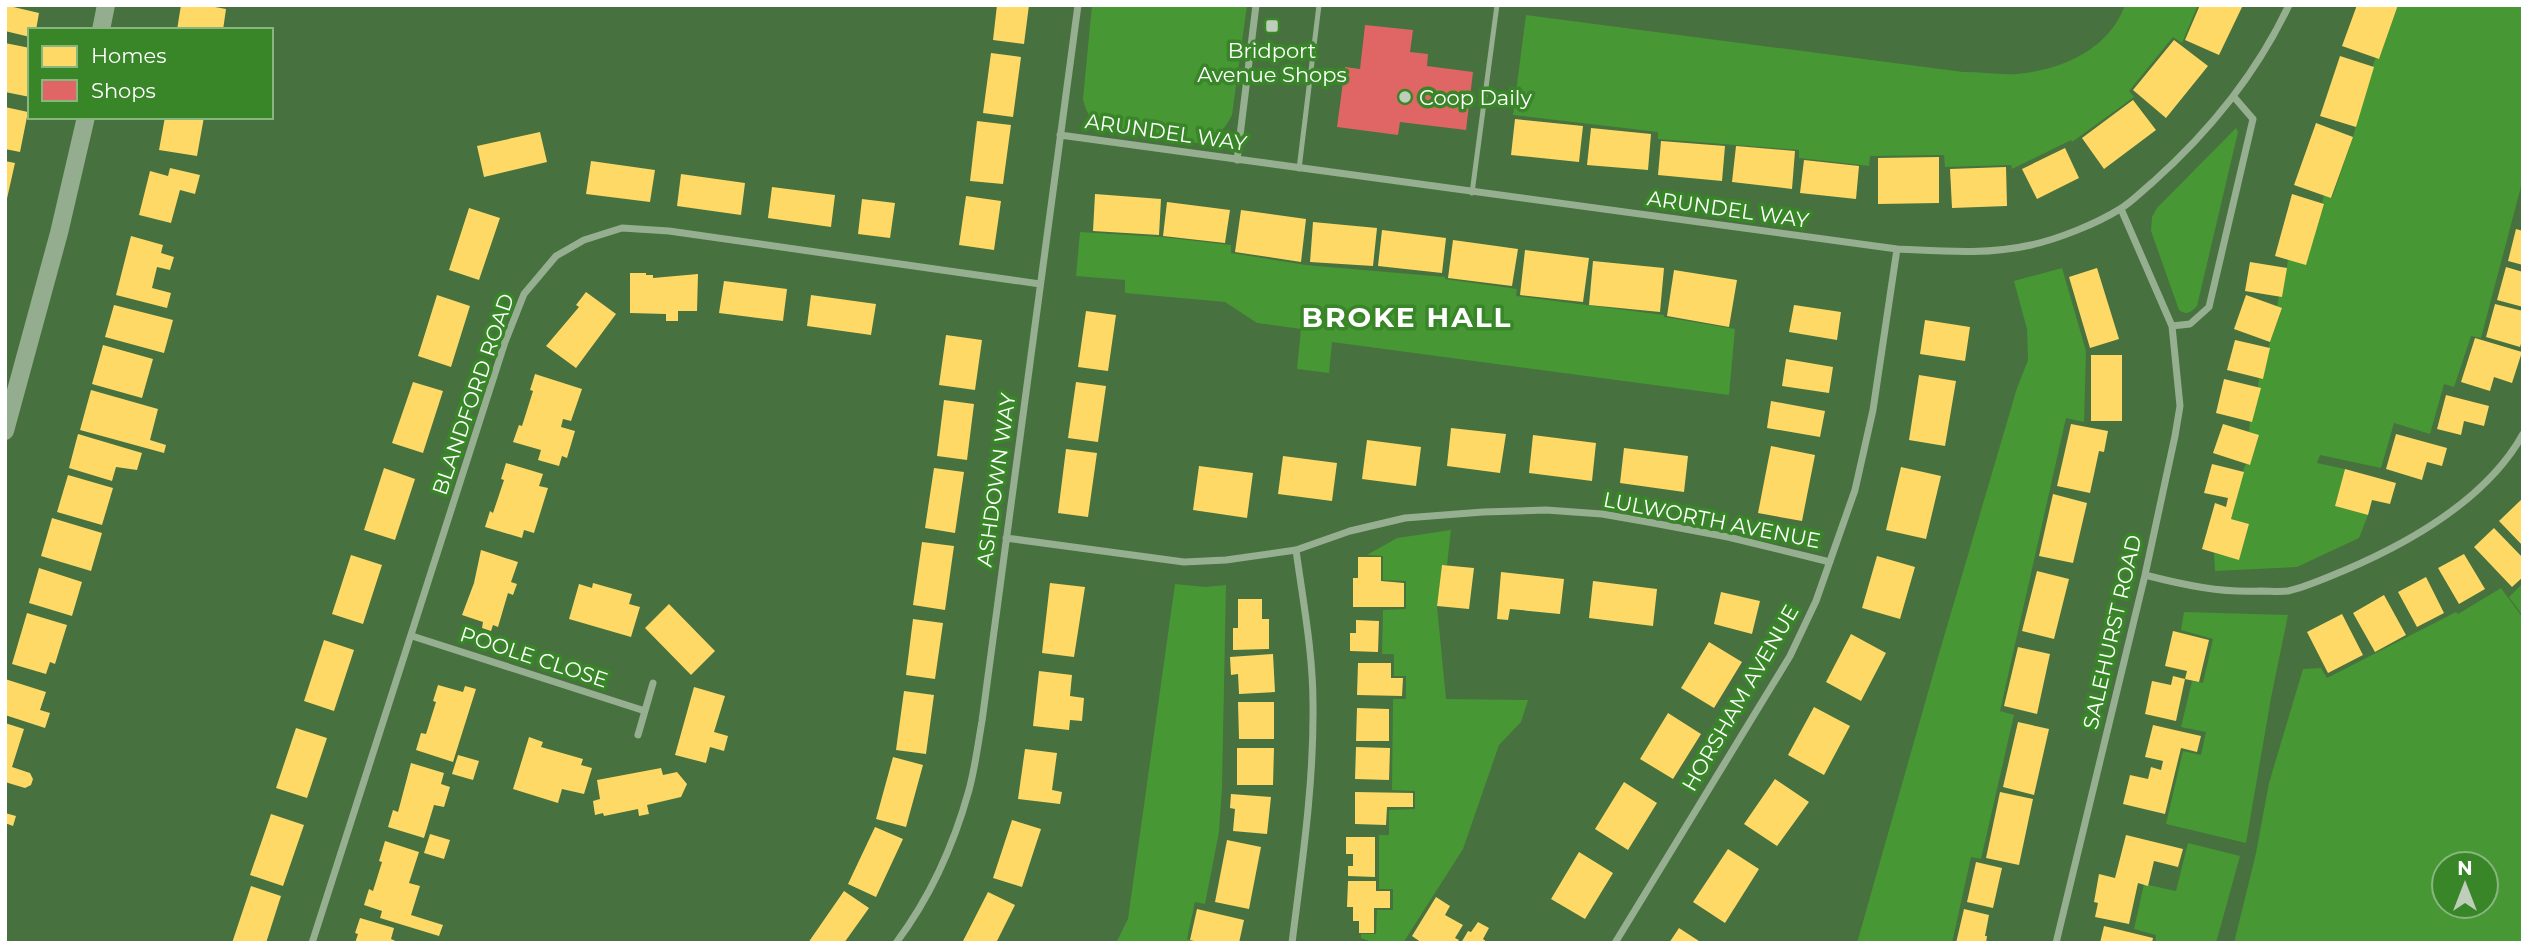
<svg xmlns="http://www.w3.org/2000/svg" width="2528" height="948" viewBox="0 0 2528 948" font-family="Montserrat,sans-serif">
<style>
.green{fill:#479734;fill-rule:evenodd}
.homes{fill:#ffd966}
.shops{fill:#e06666}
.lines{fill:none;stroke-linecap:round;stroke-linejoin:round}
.lane{stroke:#96af91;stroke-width:5}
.street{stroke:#96af91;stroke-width:7}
.primary{stroke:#94ad8f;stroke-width:18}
.poi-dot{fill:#bfcdbb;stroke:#398629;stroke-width:2.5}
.labels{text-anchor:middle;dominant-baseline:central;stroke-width:7;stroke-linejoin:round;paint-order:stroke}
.poi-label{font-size:21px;fill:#fff;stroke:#398629}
.street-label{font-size:21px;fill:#fff;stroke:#398629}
.district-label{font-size:28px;font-weight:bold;letter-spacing:2px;fill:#fff;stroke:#398629}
</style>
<rect width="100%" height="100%" fill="#47713e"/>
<path class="green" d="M1092 5H1247L1232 115C1224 131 1215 140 1197 143L1108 130C1094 123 1086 115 1083 99Z
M2125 5H2198L2182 43 2173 37 2129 91 2134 97 2072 142 2071 140 2012 169 2011 165 1945 167 1944 155 1870 156 1869 166 1799 158V150L1658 139V132L1513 115 1526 15 1963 72C1981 72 1999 75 2017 74 2061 70 2109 50 2125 5Z
M2398 5H2523V179L2481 338 2471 336 2454 387 2444 384 2430 434 2394 423 2381 468 2320 455 2317 463 2345 469 2335 506 2368 515 2359 538 2297 567 2215 571 2214 553 2239 559 2249 524 2231 519 2244 468 2246 464 2250 465 2259 436 2249 432 2250 421H2252L2260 388 2258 387 2259 378H2263L2270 342 2282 309 2277 307 2279 296 2282 297 2288 260 2306 264 2324 204 2322 203 2324 195 2332 198 2353 137 2374 62 2376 58 2379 59Z
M2236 128 2238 132 2197 306C2191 312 2187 316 2179 310L2151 231 2152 217 2157 208Z
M1080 232 1161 237 1231 245V253L1306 265 1445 277V279L1517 289 1516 296 1664 315V317L1735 329 1729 395 1332 342 1329 373 1297 369 1301 329 1257 323 1225 302 1125 293V280L1076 276Z
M2062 268 2086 351 2084 422 2066 418 2000 711 2014 715 1981 859 1971 857 1952 943H1857L1938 657 2017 388 2028 360 2027 329 2014 281Z
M1451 530 1447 565H1442L1437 606 1446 699 1528 700 1521 722 1499 745 1463 849 1403 943H1374L1361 938V934H1376L1377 910H1393V889H1379V835H1389V810L1415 809V791L1392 790 1393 699H1406V676H1394V654H1382L1383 610 1406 609V581L1383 580V556L1367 555 1397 538Z
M2523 583V616L2509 597Z
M1175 584 1205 587 1226 585 1222 787 1219 832 1205 904 1195 902 1187 939 1197 943H1116L1128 919Z
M2501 588 2523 618V943H2234L2256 853 2269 783 2303 669 2321 668 2327 678 2456 612 2458 614ZM2486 864V906H2444V864Z
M2184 612 2288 615 2271 698 2246 843 2166 824 2183 751 2201 755 2206 732 2181 727 2192 681 2203 683 2213 639 2181 630Z
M2188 843 2240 856 2216 943H2155L2156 935 2134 929 2144 884 2176 891Z"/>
<path class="homes" d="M5 5 39 13 36 30H30V37L5 31Z
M181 5H204L226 9 223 30H177Z
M997 5H1029L1024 44 993 40Z
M2200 5H2243L2219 55 2185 40Z
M2357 5H2398L2379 59 2342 46Z
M2174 40 2208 66 2166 118 2133 90Z
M5 43 30 48V97L5 92Z
M991 53 1021 57 1013 117 983 113Z
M2340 56 2374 67 2356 127 2320 116Z
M2133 100 2156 130 2104 169 2082 138Z
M5 107 28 112 20 152 5 149Z
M165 117H204L197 156 159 150Z
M1515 119 1583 126 1579 162 1511 155Z
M977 121 1011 125 1003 184 970 181Z
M2316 123 2353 137 2331 198 2294 185Z
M1591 128 1651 134 1648 170 1587 165Z
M540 132 547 162 484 177 477 146Z
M1661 141 1725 146 1722 181 1658 175Z
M1736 146 1795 151 1792 189 1732 182Z
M2065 148 2079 178 2037 199 2022 169Z
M1939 157V203L1878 204V158Z
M1804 160 1859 166 1856 199 1800 193Z
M5 161 15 163 6 203H5Z
M591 161 655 170 650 202 586 194Z
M2006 167 2007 206 1952 208 1950 169Z
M170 168 200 175 195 194 180 190 171 223 139 215 150 171 168 176Z
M681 174 745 183 741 215 677 206Z
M772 187 835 195 831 227 768 218Z
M1095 194 1161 199 1159 235 1093 231Z
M2292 194 2324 204 2306 265 2275 256Z
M966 196 1001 201 994 250 959 245Z
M862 199 895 203 890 238 858 234Z
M1167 202 1230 210 1225 243 1163 236Z
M469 208 500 218 479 280 449 270Z
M1241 210 1306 219 1301 262 1235 252Z
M1313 222 1377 228 1373 266 1310 262Z
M2516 229 2523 231V265L2508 261Z
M1382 230 1446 238 1442 273 1378 266Z
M131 236 163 245 161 253 174 257 170 270 157 267 152 288 171 293 167 308 116 295Z
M1453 240 1518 249 1512 286 1448 278Z
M1525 250 1589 258 1583 302 1520 295Z
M1593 261 1664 268 1660 312 1589 305Z
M2250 262 2287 268 2282 297 2245 291Z
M2506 267 2523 272V307L2497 300Z
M2097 268 2119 339 2090 348 2069 277Z
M1674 270 1737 280 1729 327 1667 316Z
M630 273H646V275H653V278L698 274 697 311H678V321H666V314L630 313Z
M724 281 787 289 783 321 719 313Z
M586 292 616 314 576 368 546 346 579 307 576 305Z
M437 295 470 306 451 367 418 356Z
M811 295 876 304 871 335 807 326Z
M2246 295 2282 308 2270 342 2234 329Z
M2495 304 2523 311V337L2520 347 2486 337Z
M114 305 173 320 164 353 105 337Z
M1794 305 1841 312 1837 340 1789 332Z
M1086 311 1116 315 1108 371 1078 367Z
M1925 320 1970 327 1965 361 1920 354Z
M946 335 982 340 975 390 939 385Z
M2475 338 2522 352 2512 383 2494 377 2490 391 2461 382Z
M2235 340 2270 348 2263 379 2227 370Z
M103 345 153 359 142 398 92 384Z
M2091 355H2122V421H2091Z
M1786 359 1833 367 1829 393 1782 386Z
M535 374 582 389 571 421 563 419 561 427 575 431 567 458 562 456 559 466 538 460 541 450 513 442 519 425 522 426 533 391 530 390Z
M1919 375 1956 381 1945 446 1909 440Z
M2224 379 2261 388 2252 422 2216 413Z
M413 382 443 391 423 453 392 443Z
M1076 382 1106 386 1098 442 1068 438Z
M91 390 158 409 150 440 166 445 164 453 80 430Z
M2446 395 2489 406 2484 426 2464 421 2461 435 2437 429Z
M944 400 974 404 967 460 937 456Z
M1771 401 1825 411 1820 437 1767 428Z
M2071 424 2108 431 2104 452 2099 451 2090 493 2057 486Z
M2223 424 2259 435 2250 465 2213 453Z
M1451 428 1506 434 1500 473 1447 466Z
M78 434 142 453 137 470 116 467 112 481 69 468Z
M2396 434 2447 448 2442 466 2427 462 2422 480 2386 469Z
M1533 435 1596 443 1592 481 1529 473Z
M1367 440 1421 447 1416 486 1362 479Z
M1771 446 1815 455 1802 521 1758 513Z
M1624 448 1688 456 1684 492 1620 483Z
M1066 449 1097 453 1088 517 1058 513Z
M1283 456 1337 463 1332 501 1278 494Z
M506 463 543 474 539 486 548 488 534 533 524 530 522 538 485 527 490 511 493 513 504 480 501 479Z
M2212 464 2244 472 2231 519 2249 524 2239 560 2202 549 2215 503 2226 507 2228 498 2204 493Z
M1199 466 1253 473 1247 518 1193 510Z
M1901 467 1941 476 1926 539 1886 530Z
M384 468 415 479 395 540 364 530Z
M934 468 964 472 955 533 925 528Z
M2345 469 2396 483 2390 504 2372 500 2368 515 2335 506Z
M68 475 113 488 102 525 57 512Z
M2053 494 2087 503 2073 563 2039 556Z
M2523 498V546L2499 521Z
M52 518 102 533 91 571 41 556Z
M2494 528 2523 558V577L2512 587 2474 547Z
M922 542 954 546 945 610 913 605Z
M481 550 518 562 511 582 517 584 513 595 508 593 498 627 493 625 491 631 482 628 483 622 462 615 474 583Z
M2464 554 2485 589 2459 604 2438 568Z
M351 555 382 565 363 624 332 614Z
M1877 556 1915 567 1900 619 1862 608Z
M1358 557H1381V581L1404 583V607H1353V578H1358Z
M1442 565 1474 568 1469 609 1437 606Z
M39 568 82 582 72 616 29 603Z
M2037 571 2069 579 2054 639 2022 631Z
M1501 572 1564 579 1560 614 1510 609 1508 620 1497 619Z
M2426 577 2444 613 2417 627 2398 592Z
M1593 581 1657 589 1653 626 1589 618Z
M593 583 632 594 629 604 640 607 631 637 569 619 579 584 592 588Z
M1050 583 1085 587 1074 657 1042 653Z
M1721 592 1760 601 1752 634 1714 624Z
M2384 595 2406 635 2375 652 2353 613Z
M1238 599H1262V619H1269V649L1233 650V628H1238Z
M669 604 715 651 691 675 645 628Z
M27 613 67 625 55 664 50 662 46 674 12 664Z
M2342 614 2363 655 2328 673 2307 632Z
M913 619 943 623 935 679 906 675Z
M1356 620 1379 621 1378 652 1350 651V633H1356Z
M2173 631 2209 640 2199 682 2185 679 2187 671 2165 666Z
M1851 634 1886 653 1861 701 1826 682Z
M324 640 354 650 334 711 304 701Z
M1709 642 1742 662 1714 708 1681 688Z
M2018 647 2050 654 2037 714 2004 706Z
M1273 654 1275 692 1239 694 1238 674 1231 675 1230 657Z
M1358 663H1391V678H1403L1402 696 1357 695Z
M1039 671 1072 675 1070 696 1084 698 1082 721 1070 720 1069 730 1033 726Z
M2173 676 2185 679 2176 721 2145 714 2152 681 2171 685Z
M5 679 46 692 40 710 50 713 45 728 5 715Z
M438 685 463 692 465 686 476 689 453 762 416 750 421 733 426 734 436 702 433 701Z
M694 687 725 696 714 732 728 736 724 751 710 747 706 763 675 755Z
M904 691 934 695 926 754 896 750Z
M1238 702H1274V739H1239Z
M1814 707 1850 726 1824 775 1788 755Z
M1357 708 1389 709V741H1356Z
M1668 713 1701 734 1673 779 1640 759Z
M2018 722 2049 729 2034 795 2003 787Z
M5 723 24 729 12 767 30 773 33 779 31 785 25 788 5 782Z
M2153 725 2201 736 2197 752 2181 748 2165 814 2123 804 2130 775 2148 779 2151 767 2161 770 2163 761 2145 757Z
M296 728 327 738 307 798 276 788Z
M529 737 543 742 541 747 583 759 581 765 592 768 584 794 562 789 558 803 513 789Z
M1356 747 1390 748 1389 780 1355 779Z
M1237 748H1274L1273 785H1237Z
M1025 749 1057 753 1052 790 1062 792 1060 804 1018 799Z
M458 755 479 761 473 780 452 774Z
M893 757 923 765 906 827 876 819Z
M411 763 444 773 441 784 450 787 444 807 434 805 424 838 388 827 393 810 398 812Z
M661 768 663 775 677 772 687 784 681 797 647 805 649 814 639 816 638 809 604 816 603 813 595 815 593 801 600 799 597 780Z
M1775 779 1809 802 1777 846 1744 824Z
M1624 782 1657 803 1628 850 1595 829Z
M1355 792 1413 793V807H1387L1386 825 1355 824Z
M2000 792 2033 799 2019 865 1986 858Z
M1231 794 1271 797 1267 834 1233 831 1235 809 1230 808Z
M5 813 16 816 13 826 5 823Z
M271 814 304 825 283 886 250 875Z
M1012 820 1041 829 1022 887 993 878Z
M875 827 903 839 876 897 848 884Z
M430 834 450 840 444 859 424 853Z
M2126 835 2183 849 2178 867 2154 861 2148 886 2138 883 2129 924 2095 917 2098 903 2094 902 2099 874 2115 878Z
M1346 837H1375V877L1348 876V866H1353V854H1346Z
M1227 840 1261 847 1249 909 1215 902Z
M385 841 419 852 409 883 420 886 411 915 443 925 439 936 380 918 382 911 364 905 369 889 373 891 382 862 379 861Z
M1728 849 1759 869 1725 923 1693 902Z
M1579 852 1613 873 1585 919 1551 899Z
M1976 862 2002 868 1993 908 1967 902Z
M1348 881H1376V891H1390V908H1374V933H1359V921H1353V907H1347Z
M251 886 281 896 266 943H232Z
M844 891 869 908 844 943H808Z
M988 892 1015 905 996 943H962Z
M1436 897 1450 906 1445 915 1463 925 1455 938 1459 940 1457 943H1422L1412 936Z
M1197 909 1244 920 1239 943H1202L1190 940Z
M1964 909 1989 915 1985 936H1987L1986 943H1956Z
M360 918 394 928 391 939 400 943H355L358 934 355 933Z
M1478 922 1489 928 1483 939 1488 943H1461L1468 931 1471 932Z
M2104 926 2153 938 2152 943H2100Z
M1679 928 1702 943H1669Z"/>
<path class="shops" d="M1365 25 1413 30 1410 52 1428 54 1427 66 1473 72 1466 130 1400 122 1398 135 1337 127 1345 67 1360 69Z"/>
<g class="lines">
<path class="lane" d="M1299 169 1319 5
M1472 193 1497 5"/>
<path class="street" d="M1060 135 1897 249C1942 251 1987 255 2031 245 2058 239 2096 224 2120 209 2132 202 2142 191 2153 182 2209 132 2257 73 2289 5
M1237 160 1256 5
M2121 209 2172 326
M1006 538 1184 562 1226 560 1296 550 1350 531 1405 518 1483 512 1546 510 1602 514 1648 522 1728 537 1830 562
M2145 575C2184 585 2221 593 2261 591 2270 591 2279 592 2288 591 2306 587 2326 578 2343 571 2409 543 2487 499 2523 434
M412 636 645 711
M638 735 653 683
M312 943 505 342 524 294 556 256 584 240 622 228 669 231 1040 284
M896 943C929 899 954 844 969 790 975 768 978 744 982 721L1078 5
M1292 943C1302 863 1314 784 1313 704 1313 653 1303 601 1296 550
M1615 943 1790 656 1816 601 1855 490 1873 410 1897 249
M2056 943 2145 575 2175 436 2180 406 2172 326 2190 324 2209 307 2253 119 2234 97"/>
<path class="primary" d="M101 30 106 5
M5 431 59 233 86 117"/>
</g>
<g class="poi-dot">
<rect x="1265" y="19" width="14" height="14" rx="3.5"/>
<circle cx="1405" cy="97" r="7"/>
</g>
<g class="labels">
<g class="poi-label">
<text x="1272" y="50">Bridport<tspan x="1272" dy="24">Avenue Shops</tspan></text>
<text x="1419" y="97" text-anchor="start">Coop Daily</text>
</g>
<g class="street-label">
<text transform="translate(1166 132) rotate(8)">ARUNDEL WAY</text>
<text transform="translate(1728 209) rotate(8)">ARUNDEL WAY</text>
<text transform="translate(473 394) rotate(-71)">BLANDFORD ROAD</text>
<text transform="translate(996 480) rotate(-82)">ASHDOWN WAY</text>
<text transform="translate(1712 520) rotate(11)">LULWORTH AVENUE</text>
<text transform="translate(2112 632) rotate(-77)">SALEHURST ROAD</text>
<text transform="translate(534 657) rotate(18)">POOLE CLOSE</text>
<text transform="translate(1740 698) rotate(-60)">HORSHAM AVENUE</text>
</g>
<g class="district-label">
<text x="1407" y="317">BROKE HALL</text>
</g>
</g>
<rect width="2528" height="948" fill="none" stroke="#ffffff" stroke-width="14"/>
<rect x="28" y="28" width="245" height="91" fill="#398629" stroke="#88b67f" stroke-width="2"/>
<rect x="42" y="46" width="35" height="21" fill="#ffd966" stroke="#88b67f" stroke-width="2"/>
<text x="91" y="63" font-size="21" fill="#ffffff">Homes</text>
<rect x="42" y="80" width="35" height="21" fill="#e06666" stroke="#88b67f" stroke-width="2"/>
<text x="91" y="98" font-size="21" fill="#ffffff">Shops</text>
<g transform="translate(2465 885)"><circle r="33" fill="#398629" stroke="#88b67f" stroke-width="2"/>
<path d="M0-5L12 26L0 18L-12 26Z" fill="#bfcdbb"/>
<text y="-10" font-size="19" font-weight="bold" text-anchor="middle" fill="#ffffff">N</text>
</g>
</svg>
